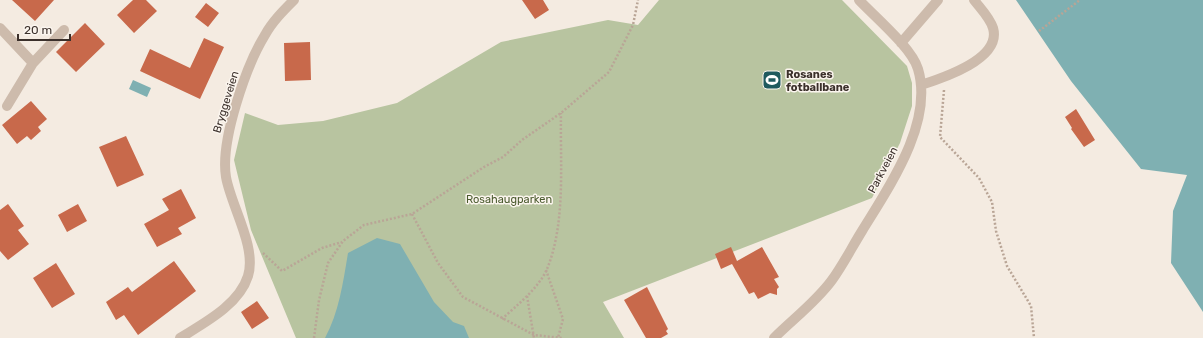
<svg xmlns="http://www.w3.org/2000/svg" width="1203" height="338" viewBox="0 0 1203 338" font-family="Rubik,sans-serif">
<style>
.green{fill:#b8c4a0}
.water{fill:#7fb0b2}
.building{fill:#c8694b}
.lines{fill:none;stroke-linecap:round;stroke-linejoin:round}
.path{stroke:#b9a596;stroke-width:2.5;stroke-dasharray:2 2;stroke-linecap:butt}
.minor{stroke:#cdbbac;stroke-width:10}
.labels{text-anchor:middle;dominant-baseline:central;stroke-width:3;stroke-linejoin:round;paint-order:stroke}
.poi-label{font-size:11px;font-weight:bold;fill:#3b302b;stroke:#fbf5ee;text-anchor:start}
.street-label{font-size:11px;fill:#3b302b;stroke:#fbf5ee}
.park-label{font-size:11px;fill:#4a5a2e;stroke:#fbf5ee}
</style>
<rect width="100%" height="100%" fill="#f4ebe1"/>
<path class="green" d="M659 0H842L907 66 912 83V106L900 143 872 198 603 302 624 338H296L251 230 234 160 245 113 278 125 323 121 397 103 501 42 608 20 638 25Z"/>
<path class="water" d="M1016 0H1203V312L1171 263 1173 211 1187 175 1141 169 1071 81Z
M133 80 151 88 147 97 129 89Z
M377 238 400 244 434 302 453 322 464 326 469 338H325C339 312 343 283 348 253Z"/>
<path class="building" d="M12 0H54L35 21Z
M133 0H146L157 11 134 33 117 15Z
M522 0H543L549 10 535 19Z
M206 3 219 13 208 27 195 17Z
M85 23 105 44 76 72 56 52Z
M204 38 224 47 200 99 140 71 150 49 190 68Z
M310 42 311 80 285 81 284 43Z
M31 101 47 119 38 127 41 131 31 140 27 136 17 144 2 125Z
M1076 109 1095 140 1084 147 1071 129 1072 128 1065 117Z
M126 136 144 175 117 187 99 147Z
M181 189 196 218 178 228 182 234 157 247 144 224 169 210 162 199Z
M8 204 24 226 18 230 29 244 8 260 0 251V210Z
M78 204 87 221 67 232 58 215Z
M731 247 737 261 762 247 779 277 774 279 779 287 777 289V295L770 293 758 299 754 292 749 294 732 264 721 269 715 254Z
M174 261 196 291 138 335 124 315 116 320 106 302 128 287 132 292Z
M56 263 75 294 52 308 33 278Z
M647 287 668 329 666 331 668 334 661 338H646L624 300Z
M257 301 269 318 252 329 241 312Z"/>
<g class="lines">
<path class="path" d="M1039 31 1080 0
M944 90 940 137 979 178 992 202 996 231 1007 266 1031 306 1034 338
M412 214 438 263 463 297 534 335 562 338
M263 253 282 271 322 248 342 242
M546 270 563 319 558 338
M527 296 534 338
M502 319C516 306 539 288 547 269 566 223 560 163 561 113
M314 338 319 300 328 263 343 241 364 225 412 214 484 167 503 157 522 140 561 113 609 72 633 25 638 0"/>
<path class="minor" d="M0 28 33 63
M901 43 938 0
M921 85C943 78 1002 59 993 28 990 18 981 9 974 0
M7 106 33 63 64 30
M180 338C204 323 239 305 248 276 257 247 231 206 226 177 220 141 246 66 265 35 272 22 283 11 294 0
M774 338C793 319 816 302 832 280 843 265 852 247 862 231 889 187 934 123 918 69 912 48 875 17 859 0"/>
</g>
<defs>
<g id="stadium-square" transform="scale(1)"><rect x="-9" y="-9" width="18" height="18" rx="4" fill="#1f5a5e" stroke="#fbf5ee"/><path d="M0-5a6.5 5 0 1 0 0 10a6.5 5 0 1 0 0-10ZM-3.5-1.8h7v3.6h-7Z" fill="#fff"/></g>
</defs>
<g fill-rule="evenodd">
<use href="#stadium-square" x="772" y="80"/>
</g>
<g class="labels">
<g class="poi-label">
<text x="786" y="74">Rosanes<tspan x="786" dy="13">fotballbane</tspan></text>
</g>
<g class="street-label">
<text transform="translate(226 102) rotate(-73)">Bryggeveien</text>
<text transform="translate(883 170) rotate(-62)">Parkveien</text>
</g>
<g class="park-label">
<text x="509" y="199">Rosahaugparken</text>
</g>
</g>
<path d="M18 34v6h52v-6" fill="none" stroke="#3b302b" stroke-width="2"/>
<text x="24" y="34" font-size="12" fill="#3b302b" stroke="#fbf5ee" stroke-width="3" paint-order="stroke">20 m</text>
</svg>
